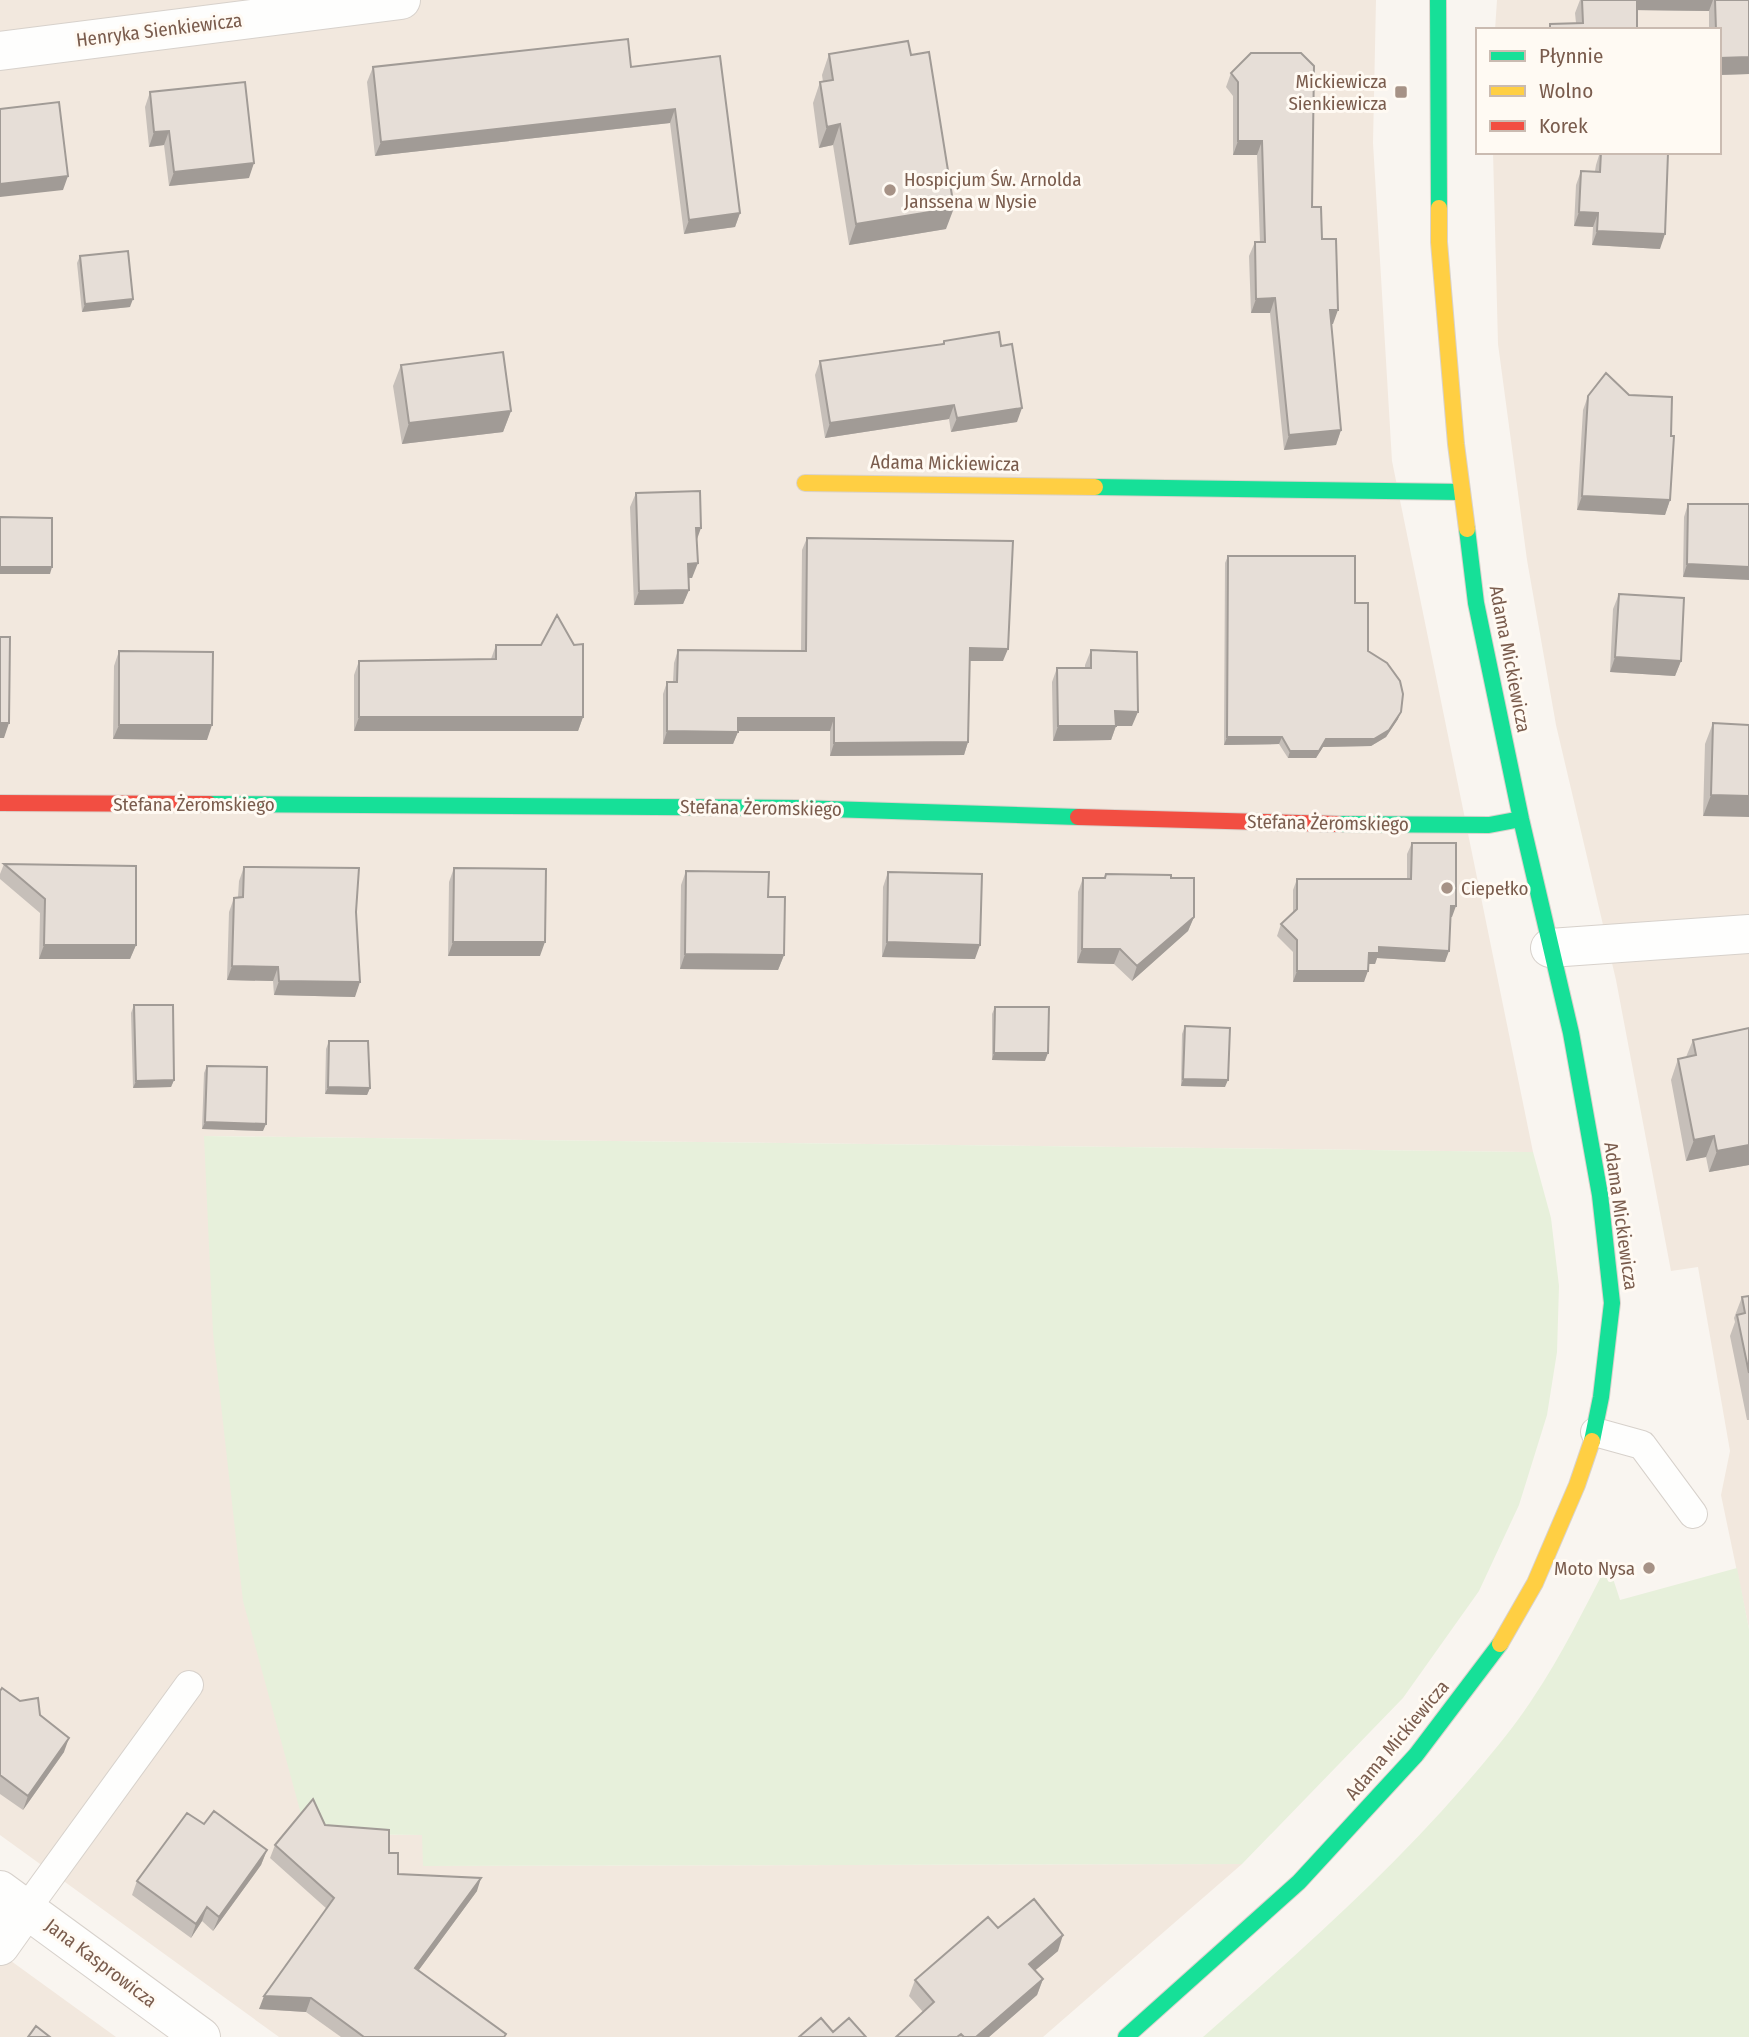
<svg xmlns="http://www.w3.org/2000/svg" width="1749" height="2037" viewBox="0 0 1749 2037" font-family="'Fira Sans Condensed',sans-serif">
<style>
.residential{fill:#f2e8de}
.green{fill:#e7f0db}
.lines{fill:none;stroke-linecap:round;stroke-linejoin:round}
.lane-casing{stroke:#d7d1cb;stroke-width:30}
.street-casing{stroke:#d7d1cb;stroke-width:40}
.fast-casing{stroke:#d9d2cb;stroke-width:18}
.slow-casing{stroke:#d9d2cb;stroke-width:18}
.jam-casing{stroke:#d9d2cb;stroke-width:18}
.lane{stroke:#fefefd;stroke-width:28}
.street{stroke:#fefefd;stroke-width:38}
.fast{stroke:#16e098;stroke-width:16}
.slow{stroke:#ffcf43;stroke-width:16}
.jam{stroke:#f24e42;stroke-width:16}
.wall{fill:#c6bfb9}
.shaded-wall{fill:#a19b96}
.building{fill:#e6ded7;stroke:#a19b96;stroke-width:2}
.poi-dot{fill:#a69286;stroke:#fffaf3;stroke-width:2.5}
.labels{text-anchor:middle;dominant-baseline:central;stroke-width:6;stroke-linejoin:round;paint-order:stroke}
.street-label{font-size:19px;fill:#7a5c4d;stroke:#fffaf3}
.poi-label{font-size:19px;fill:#7a5c4d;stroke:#fffaf3;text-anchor:end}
</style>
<rect width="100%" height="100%" fill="#f9f5f0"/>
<path class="residential" d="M0 0H1376L1373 143 1392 461 1533 1152 205 1136 322 1834 423 1835 424 1866 1242 1864 1043 2037H279L0 1835Z
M1497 0H1749V1629L1721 1495 1730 1451 1698 1267 1671 1271 1616 980 1556 725 1527 560 1498 344 1493 152H1719V30H1495Z
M0 1953 116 2037H0Z"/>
<path class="green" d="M204 1136 1533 1152 1551 1218 1559 1286 1557 1352 1547 1415 1519 1505 1479 1591 1403 1698 1242 1864 423 1866 422 1835 322 1834 301 1814 243 1601 213 1333Z
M1608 1563 1620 1600 1737 1568 1749 1629V2037H1203C1294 1957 1384 1878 1464 1786 1488 1758 1513 1729 1533 1698 1562 1655 1584 1609 1608 1563Z"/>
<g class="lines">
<g class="lane-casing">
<path id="lane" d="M1595 1432 1642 1445 1693 1514
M27 1908 189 1685"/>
</g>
<g class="street-casing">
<path id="street" d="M0 51 401 0
M1550 948 1749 934
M0 1890 201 2037
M0 1946 27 1908"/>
</g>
<g class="fast-casing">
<path id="fast" d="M1438 0 1439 208
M1095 487 1462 492
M1467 529 1476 603 1521 819 1571 1033 1600 1195 1612 1303 1601 1397 1592 1441
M209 804 797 808 1078 817
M1338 824 1489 825 1521 819
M1126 2037 1299 1882 1416 1755 1500 1644"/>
</g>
<g class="slow-casing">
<path id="slow" d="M1439 208V242L1456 444 1467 529
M805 483 1095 487
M1500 1644 1535 1583 1577 1485 1592 1441"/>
</g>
<g class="jam-casing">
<path id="jam" d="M0 803 209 804
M1078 817 1338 824"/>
</g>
<use href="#lane" class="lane"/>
<use href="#street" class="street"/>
<use href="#fast" class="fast"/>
<use href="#slow" class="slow"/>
<use href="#jam" class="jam"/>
</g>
<path class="wall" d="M1580 0H1749V74L1719 75V30H1709V11L1637 10V30H1548L1550 24 1576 23 1575 13Z
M1251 53 1312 207 1322 239 1333 324H1331L1341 430 1336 445 1284 450 1270 313H1251L1249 256 1255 242H1260L1257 155H1233V96L1226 87 1231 73Z
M829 54 946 229 849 245 833 145 819 148 813 103 820 82H823L822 75Z
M720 56 740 213 735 227 684 234 670 123 375 156 367 82 373 67H631Z
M150 92 249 178 169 186 164 145 149 147 145 107Z
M1600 152H1640L1660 249 1592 245 1593 227 1574 226 1576 185 1581 171H1595L1596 165Z
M80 256 130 307 82 312 77 263Z
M944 341 1001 346 1017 422 951 432 949 419 825 438 815 375 820 361 942 344Z
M401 365 511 411 503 432 402 444 393 386Z
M1588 396 1671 436 1670 500 1665 515 1577 510 1583 410Z
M636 493 697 540 692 578H688L689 590 683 604 634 605 630 507Z
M1688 504H1749L1683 577 1684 517Z
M807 538 1003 661H970L968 742 964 755 830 756V731H738L733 744H663V694L667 682H673L674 663 678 650 801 651 802 550Z
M1228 556 1355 603 1368 651 1398 719 1386 737 1371 746 1323 747 1316 758H1288L1279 744 1224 745 1225 563Z
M1619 594 1681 661 1675 676 1610 672 1613 609Z
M496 645 583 717 578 731H354V675L359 661 491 659Z
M1091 650 1132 726H1116L1111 740 1053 741 1052 682 1057 668H1085V665Z
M119 651 207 740 113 739 114 666Z
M1713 723 1749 725 1703 816 1705 744Z
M1412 843 1452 917H1451L1445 962 1377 958 1375 964H1368L1364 982H1293V952L1277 936 1281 924 1293 913V890L1297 879H1407V854Z
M4 864 136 945 130 959H39L40 913 0 879V874Z
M244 867 356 912 355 997 274 995 273 981 227 980 229 912 234 898 238 897 239 881Z
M454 868 540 956H448L449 882Z
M686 871 768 897 784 955 778 970 680 969 681 885Z
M888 872 975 959 882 957 883 887Z
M1106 874 1171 878 1194 917 1188 931 1132 981 1114 964 1077 963 1078 892 1083 878H1104Z
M134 1005 174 1080 171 1087 133 1088 131 1013Z
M995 1007 1045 1061 992 1060V1014Z
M1185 1026 1225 1087 1181 1086 1182 1034Z
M1693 1040 1749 1165 1709 1172 1706 1157 1686 1161 1671 1080 1678 1059 1686 1057Z
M329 1041 370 1088 367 1095 325 1094 326 1049Z
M207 1066 263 1131 202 1129 204 1073Z
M1749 1296V1420H1747L1730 1336 1735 1322 1734 1318 1742 1297Z
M0 1691 20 1701 40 1715 64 1752 23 1810 0 1794Z
M204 1824 267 1850 261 1865 213 1931 202 1921 191 1938 132 1895 137 1881Z
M325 1825 389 1853 398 1874 477 1891 418 1971 505 2037H341L306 2012 259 2009 327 1909 270 1858 275 1845Z
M998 1928 1058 1951 1035 1970 1043 1979 1037 1995 989 2037H896L923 2012 909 1996 915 1980Z"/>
<path class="shaded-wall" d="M1634 0H1713L1709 11 1630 10Z
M1749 57V74L1719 75V58Z
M675 109 670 123 375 156 381 142Z
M840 124 833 145 819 148 827 127Z
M169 131 164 145 149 147 154 132Z
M1238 141H1262L1257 155H1233Z
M254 163 249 178 169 186 174 172Z
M68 176 63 190 0 197V184Z
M954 208 946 229 849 245 856 224Z
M1579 212 1598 213 1593 227 1574 226Z
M740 213 735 227 684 234 689 220Z
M1597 231 1665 234 1660 249 1592 245Z
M1275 298 1270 313H1251L1256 299Z
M133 299 130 307 82 312 85 304Z
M1330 310H1338L1333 324H1325Z
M954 405 949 419 825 438 830 423Z
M1022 408 1017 422 951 432 957 418Z
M511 411 503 432 402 444 409 423Z
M1341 430 1336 445 1284 450 1289 435Z
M1582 496 1670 500 1665 515 1577 510Z
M696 528H701L696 542Z
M698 563 692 578H683L688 564Z
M1687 564 1749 567V580L1683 577Z
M0 567H52L50 574H0Z
M689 590 683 604 634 605 639 591Z
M970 648 1008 649 1003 661H965Z
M1615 657 1681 661 1675 676 1610 672Z
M1115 711 1138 712 1132 726H1110Z
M1401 712 1398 719 1386 737 1371 746 1323 747 1316 758H1288L1290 751Z
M359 717H583L578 731H354Z
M738 718H834L830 731H733Z
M0 723H9L4 738H0Z
M119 725H212L207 740 113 739Z
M1058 726H1116L1111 740 1053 741Z
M667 731 738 732 733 744H663Z
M1227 737H1282L1279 744 1224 745Z
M968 742 964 755 830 756 834 743Z
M1711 795 1749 796V817L1703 816Z
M1451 906H1456L1452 917H1447Z
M1194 917 1188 931 1132 981 1137 966Z
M453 942H545L540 956H448Z
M887 942 980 945 975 959 882 957Z
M44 945H136L130 959H39Z
M1379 947 1449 951 1445 962 1377 958 1375 964H1364L1369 953Z
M1082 949H1120L1114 964 1077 963Z
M685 954 784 955 778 970 680 969Z
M232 966 278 967 273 981 227 980Z
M1297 971H1368L1364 982H1293Z
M279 981 360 982 355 997 274 995Z
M994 1053H1048L1045 1061 992 1060Z
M1183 1079 1228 1080 1225 1087 1181 1086Z
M174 1080 171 1087 133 1088 136 1081Z
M328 1087 370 1088 367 1095 325 1094Z
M205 1122 266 1124 263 1131 202 1129Z
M1714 1136 1706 1157 1686 1161 1694 1140Z
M1749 1145V1165L1709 1172 1717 1151Z
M69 1738 64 1752 23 1810 28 1796Z
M267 1850 261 1865 213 1931 219 1917Z
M481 1878 477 1891 410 1982 415 1968Z
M207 1907 202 1921 191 1938 196 1924Z
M1063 1935 1058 1951 1024 1980 1029 1964Z
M1043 1979 1037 1995 989 2037H976Z
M264 1996 311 1998 306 2012 259 2009Z"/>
<path class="building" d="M1582 0H1637V30H1550V24L1583 23Z
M1715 0H1749V57L1719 58V30H1716Z
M628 39 631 67 720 56 740 213 689 220 675 109 381 142 373 67Z
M908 41 911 55 929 52 954 208 856 224 840 124 827 127 820 82 833 80 829 54Z
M1251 53H1301L1314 66 1312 207H1321L1322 239H1336L1338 310H1330L1341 430 1289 435 1275 298 1256 299 1255 242H1265L1262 141H1238V82L1231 73Z
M245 82 254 163 174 172 169 131 154 132 150 92Z
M59 102 68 176 0 184V109Z
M1601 152 1668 153 1665 234 1597 231 1598 213 1579 212 1581 171 1600 172Z
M128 251 133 299 85 304 80 256Z
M999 332 1001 346 1012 344 1022 408 957 418 954 405 830 423 820 361 944 344V341Z
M503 352 511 411 409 423 401 365Z
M1606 373 1629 395 1672 397 1671 436H1674L1670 500 1582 496 1588 396Z
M700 491 701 528H696L698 563 688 564 689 590 639 591 636 493Z
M1688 504H1749V567L1687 564Z
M0 517 52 518V567H0Z
M807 538 1013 541 1008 649 970 648 968 742 834 743V718H738V732L667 731V682H677L678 650 806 651Z
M1228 556H1355V603H1368V651L1387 663 1400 681 1403 694 1401 712 1389 730 1374 739H1326L1319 751H1290L1282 737H1227Z
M1619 594 1684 598 1681 661 1615 657Z
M557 615 574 645 583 644V717H359V661L496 659V645H541Z
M0 637H10L9 723H0Z
M1091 650 1137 652 1138 712 1115 711 1116 726H1058L1057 668H1091Z
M119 651 213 652 212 725H119Z
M1713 723 1749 725V796L1711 795Z
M1412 843H1456V906H1451L1449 951 1379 947V953H1369L1368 971H1297V940L1281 924 1297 909V879H1411Z
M4 864 136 866V945H44L45 899Z
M244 867 359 868 356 912 360 982 279 981 278 967 232 966 234 898 243 897Z
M454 868 546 869 545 942H453Z
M686 871 769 872 768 897H785L784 955 685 954Z
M888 872 982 874 980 945 887 942Z
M1106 874 1171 875V878H1194V917L1137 966 1120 949H1082L1083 878H1105Z
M134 1005H173L174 1080 136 1081Z
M995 1007H1049L1048 1053H994Z
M1185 1026 1230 1028 1228 1080 1183 1079Z
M1749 1028V1145L1717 1151 1714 1136 1694 1140 1678 1059 1696 1055 1693 1040Z
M329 1041H368L370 1088 328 1087Z
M207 1066 267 1067 266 1124 205 1122Z
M1749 1296V1373L1737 1315 1745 1313 1742 1297Z
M2 1688 20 1701 38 1698 40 1715 69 1738 28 1796 0 1775V1691Z
M313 1799 325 1825 389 1830V1853H398V1874L481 1878 415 1968 506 2034 504 2037H364L311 1998 264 1996 334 1898 275 1845Z
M214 1811 267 1850 219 1917 207 1907 196 1924 137 1881 187 1813 204 1824Z
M1034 1899 1063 1935 1029 1964 1043 1979 976 2037H964L961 2034 957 2037H896L934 2002 915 1980 988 1917 998 1928Z
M821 2018 833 2032 849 2018 866 2037H799Z
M36 2026 50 2037H28Z"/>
<g class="poi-dot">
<rect x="1394" y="85" width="14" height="14" rx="3.5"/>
<circle cx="890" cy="190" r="7"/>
<circle cx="1447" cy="888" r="7"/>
<circle cx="1649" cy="1568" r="7"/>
</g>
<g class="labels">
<g class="street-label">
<text transform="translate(159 30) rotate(-7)">Henryka Sienkiewicza</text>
<text transform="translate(945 463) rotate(1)">Adama Mickiewicza</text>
<text transform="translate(1510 659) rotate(79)">Adama Mickiewicza</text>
<text x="194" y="804">Stefana Żeromskiego</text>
<text transform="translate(761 808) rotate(1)">Stefana Żeromskiego</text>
<text transform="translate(1328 823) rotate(1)">Stefana Żeromskiego</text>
<text transform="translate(1621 1216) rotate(82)">Adama Mickiewicza</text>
<text transform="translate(1397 1740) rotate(-50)">Adama Mickiewicza</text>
<text transform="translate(101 1963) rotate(37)">Jana Kasprowicza</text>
</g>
<g class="poi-label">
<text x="1387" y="81">Mickiewicza<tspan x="1387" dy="22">Sienkiewicza</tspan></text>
<text x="904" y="179" text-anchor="start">Hospicjum Św. Arnolda<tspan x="904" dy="22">Janssena w Nysie</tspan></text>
<text x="1461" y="888" text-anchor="start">Ciepełko</text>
<text x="1635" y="1568">Moto Nysa</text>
</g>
</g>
<rect x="1476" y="28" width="245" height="126" fill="#fffaf3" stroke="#cabbb1" stroke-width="2"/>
<rect x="1490" y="51" width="35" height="10" fill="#16e098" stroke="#cabbb1" stroke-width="2"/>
<text x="1539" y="63" font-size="21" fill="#7a5c4d">Płynnie</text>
<rect x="1490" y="86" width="35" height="10" fill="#ffcf43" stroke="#cabbb1" stroke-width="2"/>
<text x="1539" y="98" font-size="21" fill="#7a5c4d">Wolno</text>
<rect x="1490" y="121" width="35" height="10" fill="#f24e42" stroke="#cabbb1" stroke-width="2"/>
<text x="1539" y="133" font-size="21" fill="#7a5c4d">Korek</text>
</svg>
